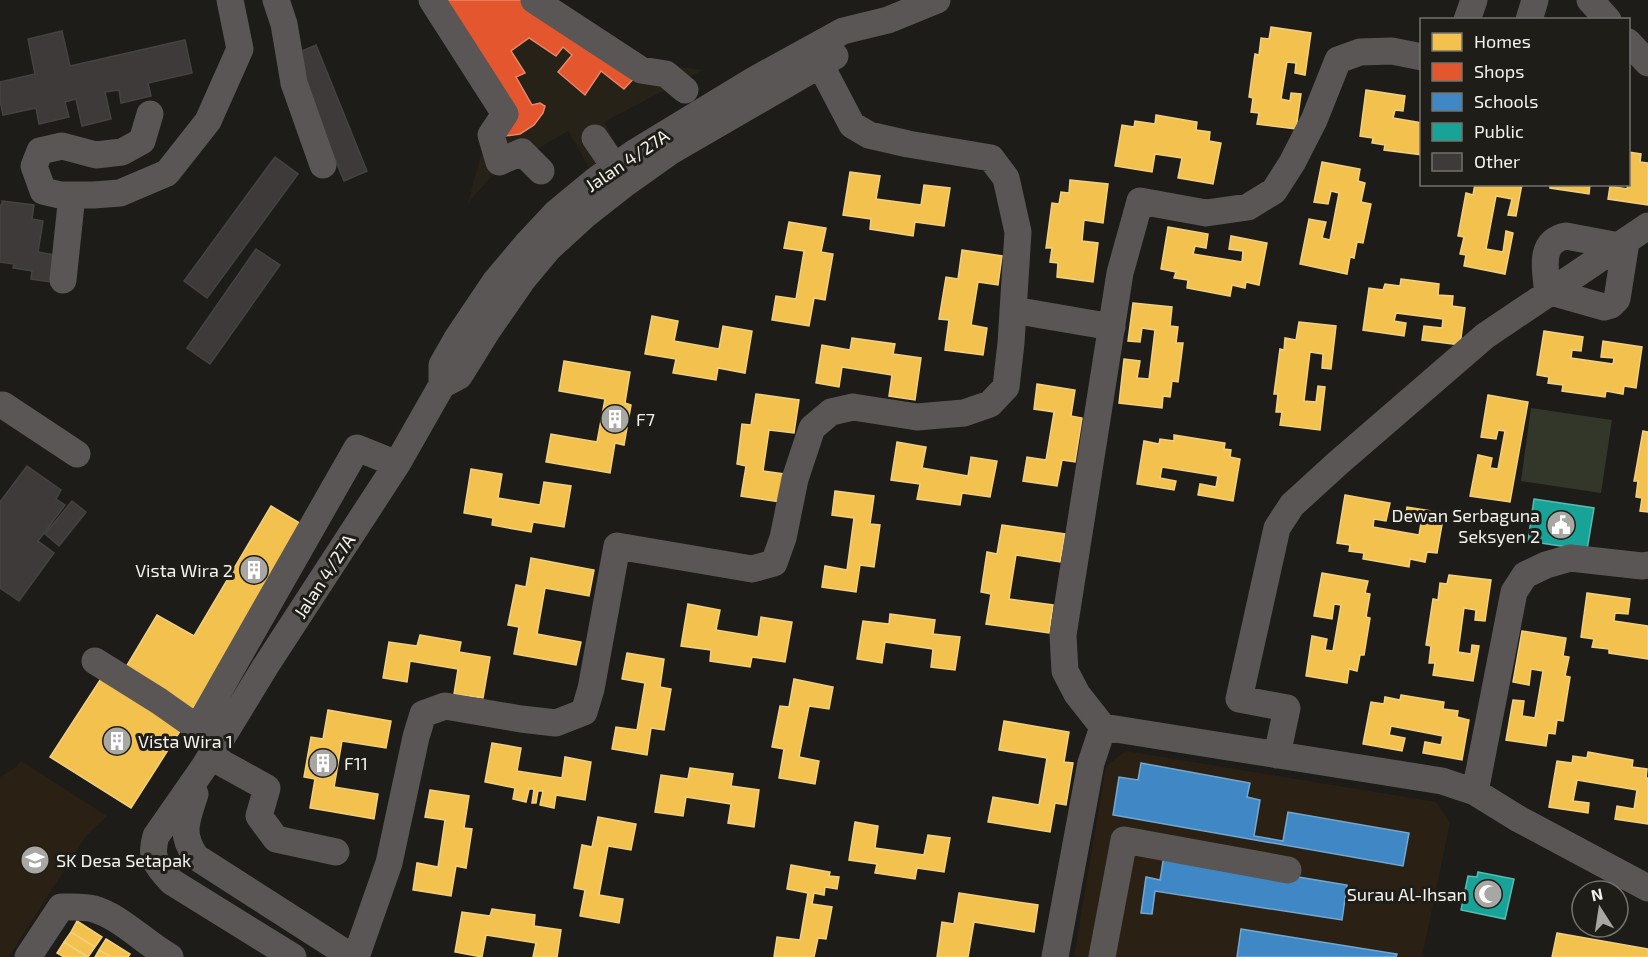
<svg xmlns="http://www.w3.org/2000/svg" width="1648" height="957" viewBox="0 0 1648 957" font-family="'Exo 2',sans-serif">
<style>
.built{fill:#262217}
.education{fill:#2a2114}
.green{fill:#32372a}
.homes{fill:#f2c14e;stroke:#f2d07e;stroke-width:1.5}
.shops{fill:#e4572e;stroke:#e88668;stroke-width:1.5}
.schools{fill:#3f88c5;stroke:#75a8d1;stroke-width:1.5}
.public{fill:#17a398;stroke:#59bbb2;stroke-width:1.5}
.building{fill:#3e3a3a;stroke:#454342;stroke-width:1.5}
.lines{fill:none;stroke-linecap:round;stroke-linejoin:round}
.minor{stroke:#5a5655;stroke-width:27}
.labels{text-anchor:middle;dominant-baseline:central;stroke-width:6;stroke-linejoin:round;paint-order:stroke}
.street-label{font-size:18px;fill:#f3f2ee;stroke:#1e1d17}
.poi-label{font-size:18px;fill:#f3f2ee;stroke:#1e1d17;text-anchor:start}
</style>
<rect width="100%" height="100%" fill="#1d1c18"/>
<path class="built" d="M424 0 635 62 703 70 604 122 618 148 590 169 568 131 491 177 468 203 494 107Z"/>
<path class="education" d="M1126 751 1436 802 1450 823 1422 957H1074L1106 766Z
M21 761 107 816 86 836 9 957H0V777L15 768Z"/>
<path class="green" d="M1531 408 1612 420 1601 493 1521 481Z"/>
<path class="homes" d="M1271 27 1311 33 1305 75 1295 73 1296 63 1287 62 1281 99 1290 101 1291 93 1301 94 1296 129 1257 124 1259 113 1251 112 1253 98 1249 97 1255 54 1259 55 1261 38 1269 39Z
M1366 90 1405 96 1403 111 1395 110 1393 118 1422 123V155L1384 150 1385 145 1372 143 1373 138 1360 136Z
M1156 115 1197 122 1196 130 1210 132 1209 141 1221 143 1213 184 1178 178 1182 158 1155 154 1152 172 1115 166 1122 125 1134 127 1135 121 1155 124Z
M1628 152 1641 154 1640 162 1648 163V205L1608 199 1610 186 1627 189 1628 184Z
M1322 162 1360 169 1358 181 1365 183 1361 202 1371 204 1363 243 1357 242 1354 258 1350 257 1347 274 1300 264 1309 219 1326 222 1322 238 1330 240 1339 193 1331 191 1328 204 1314 202Z
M850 172 880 176 876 199 921 205 924 185 950 188 944 226 915 222 913 236 870 229 871 219 843 215Z
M1070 180 1108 184 1103 223 1084 220 1082 241 1098 243 1093 282 1057 277 1058 263 1050 262 1052 248H1046L1052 203 1059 204 1061 192 1069 193Z
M1475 184H1522L1516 216 1508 215 1512 199 1496 196 1486 249 1503 252 1506 231 1513 233 1505 274 1464 266 1466 255 1460 254 1464 237 1458 236 1466 193 1473 195Z
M1550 184H1590L1589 194 1550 188Z
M789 222 826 228 821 252 833 254 825 300 814 298 809 326 772 320 776 296 796 299 804 251 784 248Z
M1168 227 1208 234 1206 248 1195 246 1193 254 1242 262 1243 251 1229 249 1231 236 1267 243 1259 285 1246 282 1245 288 1232 285 1230 296 1187 288 1188 280 1174 278 1176 272 1161 269Z
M962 250 1002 256 998 285 978 282 971 325 987 328 983 355 945 350 949 320 939 319 946 277 958 279Z
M1401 279 1439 284 1438 295 1453 296 1452 306 1465 308 1460 345 1422 340 1424 326 1442 328 1443 319 1396 313 1394 321 1406 323 1404 336 1363 330 1369 288 1383 290 1385 284 1400 286Z
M1133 303 1172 307 1170 326 1178 327 1176 343H1183L1178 382 1172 381 1170 397 1163 396 1162 408 1119 403 1124 359 1140 361 1137 378 1149 379 1155 330 1142 328 1140 342 1128 341Z
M652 316 678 321 674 341 719 349 723 326 752 331 745 373 718 368 716 380 673 373 676 359 645 354Z
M1299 322 1336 326 1331 369 1322 368 1323 354 1310 352 1304 401 1316 402 1318 386 1325 387 1320 430 1280 425 1282 412H1276L1278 394H1274L1280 349 1284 350 1285 338 1296 340Z
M1544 331 1583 337 1581 351 1572 350 1571 358 1613 364 1614 358 1601 357 1603 341 1642 347 1636 388 1624 386 1623 394 1606 391 1605 397 1562 391 1563 385 1548 383 1549 377 1537 375Z
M852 338 895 344 893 354 921 358 915 400 889 396 892 375 842 367 839 387 816 383 822 345 850 350Z
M564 361 630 372 625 403 631 405 624 445 615 443 610 473 546 462 551 434 597 442 605 399 559 391Z
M1037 384 1075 390 1071 416 1082 418 1075 462 1062 460 1057 486 1023 481 1027 457 1046 460 1054 412 1034 409Z
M756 394 799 400 794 433 769 430 763 471 784 474 780 502 741 496 746 466 737 464 742 424 751 425Z
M1488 395 1528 402 1510 502 1470 496 1478 455 1492 458 1490 468 1498 469 1505 431 1498 430 1496 439 1481 437Z
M1643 431 1648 432V512L1640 511 1642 498 1636 497 1638 481H1634Z
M1174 435 1225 443 1224 449 1231 450 1230 457 1240 459 1233 501 1198 495 1200 484 1216 487 1218 476 1162 467 1160 478 1176 481 1174 490 1137 484 1144 441 1159 444 1160 439 1174 441Z
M897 442 926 447 922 468 968 476 971 457 997 461 990 497 962 493 960 505 917 499 920 484 891 480Z
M471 469 502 474 498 498 540 505 544 482 571 486 564 527 533 522 531 532 492 525 493 518 464 513Z
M835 491 874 496 870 524 880 525 874 567 860 565 856 592 822 587 825 566 847 570 854 518 832 515Z
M1345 495 1390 503 1386 521 1374 519 1373 527 1419 535 1421 523 1405 521 1407 507 1444 513 1437 553 1427 552 1425 562 1410 559 1409 567 1363 559 1364 553 1349 551 1350 545 1337 543Z
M271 506 303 525 191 712 123 672 157 615 194 636Z
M1002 525 1065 534 1060 562 1016 555 1009 599 1053 605 1049 633 986 624 991 594 981 592 987 552 997 554Z
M531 558 594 570 589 596 545 588 537 634 581 642 576 665 514 654 519 627 508 625 516 585 526 587Z
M1322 573 1368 581 1365 593 1370 594 1366 617 1370 618 1364 655H1360L1357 671 1349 669 1347 683 1306 676 1312 636 1327 639 1325 650 1333 651 1341 605 1334 604 1332 619 1314 616Z
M1449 575 1491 580 1485 621 1475 620 1476 610 1464 608 1458 652 1471 654 1472 645 1479 646 1473 681 1433 675 1435 663H1429L1431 646 1426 645 1433 599 1438 600 1440 583 1447 584Z
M1587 593 1630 599 1628 614 1615 613 1614 621 1648 626V659L1609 653V649L1592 647 1594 639 1581 637Z
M688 604 720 610 716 630 758 637 761 617 792 622 785 662 752 657 750 667 710 661 711 650 681 646Z
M890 614 935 620 933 634 960 637 955 670 931 667 933 649 885 642 882 663 857 659 863 621 889 624Z
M1522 631 1566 638 1563 656 1569 657 1565 676 1570 677 1563 721 1557 720 1555 734 1548 733 1546 746 1506 740 1513 700 1524 701 1522 716 1535 718 1543 671 1531 669 1529 685 1513 682Z
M420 635 461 642 459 652 490 657 483 698 454 694 458 669 410 661 407 682 383 678 389 642 417 646Z
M627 653 664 659 660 687 671 689 664 730 651 728 647 755 612 749 616 727 637 730 645 683 622 679Z
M104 674 184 725 131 808 50 757Z
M794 679 833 687 829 709 809 706 799 757 819 761 815 784 779 778 784 749 772 747 780 706 789 707Z
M1401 695 1444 702 1443 709 1458 711 1457 717 1469 720 1462 760 1423 753 1425 742 1441 745 1443 736 1391 726 1389 735 1405 738 1402 751 1363 744 1371 702 1384 704 1385 697 1400 700Z
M328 710 391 721 386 748 342 741 334 787 378 794 374 819 310 808 315 779 304 777 311 737 323 739Z
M1004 721 1069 732 1064 762 1073 763 1066 805 1055 803 1050 832 988 822 993 797 1039 805 1047 758 999 750Z
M492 743 521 748 517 771 562 778 565 757 591 762 585 800 556 795 554 808 540 805 543 791H538L536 803H532L534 789H529L526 802 513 799 515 788 485 782Z
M1588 752 1633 760 1632 767 1647 769 1646 778H1648V824L1615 819 1617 806 1634 809 1637 790 1577 780 1573 801 1589 803 1588 813 1549 807 1557 761 1572 763 1573 756 1587 758Z
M690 768 733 774 731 786 759 790 754 827 728 823 731 804 686 797 683 816 655 812 661 775 688 779Z
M430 790 469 796 464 828 472 829 466 868 456 866 451 896 413 890 417 863 438 867 445 820 425 817Z
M598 817 636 824 631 850 608 846 599 895 623 899 619 923 580 916 585 890 574 888 582 845 592 847Z
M855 822 878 826 875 848 924 855 928 835 950 838 944 872 917 868 915 879 875 873 877 864 849 860Z
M791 865 830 872 829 876 839 877 837 889 825 887 824 895 814 893 812 904 832 907 826 939 818 938 814 957H774L777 937 800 940 808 893 787 889Z
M959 893 1038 905 1034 932 974 922 968 957H937L942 922 954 924Z
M492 909 535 915 534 926 561 930 557 957H533L536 943 486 935 482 957 455 952 462 912 490 916Z
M77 921 102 937 95 947 71 932Z
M71 932 95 947 88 957 64 942Z
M1557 933 1648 949V957H1552Z
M106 939 130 954 128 957H111L99 950Z
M64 942 87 957H64L57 953Z
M99 950 111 957H95Z"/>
<path class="shops" d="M442 0H526L639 73 624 89 601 71 585 95 558 72 572 55 563 47 556 56 529 38 511 51 525 73 516 77 532 105 540 103 545 106 543 113 534 125 520 134 498 137 505 124Z"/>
<path class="schools" d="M1141 763 1250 783 1247 797 1260 800 1254 836 1283 841 1288 812 1409 833 1403 866 1113 815 1119 777 1138 780Z
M1164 855 1347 885 1342 920 1155 891 1152 914 1141 913 1146 877 1160 880Z
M1241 929 1397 954 1396 957H1237Z"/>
<path class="public" d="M1534 499 1594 508 1587 550 1528 541Z
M1478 872 1514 879 1505 919 1461 910 1468 876 1477 877Z"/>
<path class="building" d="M62 31 70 66 185 40 192 73 148 83 151 96 121 103 119 90 105 92 111 119 82 126 76 99 65 102 69 117 39 124 36 108 3 115 0 101V82L35 74 28 39Z
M316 45 367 171 344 181 293 55Z
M275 157 298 174 207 298 184 281Z
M2 201 34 205 32 219 43 221 38 252 55 255 51 282 31 279 32 271 13 268 14 264 0 262V205H2Z
M256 249 280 265 210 364 187 348Z
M27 466 61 490 56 499 65 505 38 541 54 553 19 601 0 588V502Z
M72 501 86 512 59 546 45 534Z"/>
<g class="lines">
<path class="minor" d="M276 0 284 24 294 83 323 165
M432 0 505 114 491 135 499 162 522 152 541 171
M534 0 641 70 666 74 685 90
M1590 0 1608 20
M1467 20 1474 0
M1529 20 1535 0
M1628 42 1648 63
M1422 57 1392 51 1360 52 1338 60 1314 120 1292 163 1274 191 1248 207 1206 213 1140 201 1120 273 1063 635 1065 671 1077 694 1103 727 1442 781 1475 792 1517 818 1648 888
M150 114 142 141 122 152 96 155 62 146 40 151 34 166 43 191 60 195H94L120 193 167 173 208 121 240 49 230 0
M595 138 625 182
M63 280 72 195
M1551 292 1604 307 1611 305 1617 299 1626 242
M1548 294C1546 272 1537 242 1566 236L1619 246
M1013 310 1112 327
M442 385 459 376 487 331 523 279 548 249 584 216 626 183 671 151 835 56
M0 405H3L77 454
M95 661 159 701 213 739
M197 729 357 448 397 464
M1277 755 1287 708 1239 699 1277 528 1292 505 1338 463 1485 336 1648 226
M211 757 267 788 259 816 276 839 336 852
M1475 792 1514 592 1525 575 1546 565 1570 558 1642 566 1648 565
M195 794C187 820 179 833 196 857L352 957
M28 957 61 907C72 907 84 906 94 909 121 917 145 943 170 957
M293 957 172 882C157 866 149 858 156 836L204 767 265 667 397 464 442 385V365L458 337 495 282 527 244 556 213 596 180 634 153 754 80 843 31 888 20 937 0
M356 957 389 863 416 737 423 714 445 706 521 719 556 723 584 712 591 689 617 546 752 569 774 563 783 538 795 479 812 428 831 412 853 407 917 417 964 413 990 404 1006 387 1011 343 1018 232 1006 178 991 158 908 144 869 135 852 125 820 64
M1055 957 1091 763 1103 727
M1102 957 1124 840 1288 870"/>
</g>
<defs>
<g id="building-disc" transform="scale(1.5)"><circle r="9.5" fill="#a8a7a3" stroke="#1e1d17"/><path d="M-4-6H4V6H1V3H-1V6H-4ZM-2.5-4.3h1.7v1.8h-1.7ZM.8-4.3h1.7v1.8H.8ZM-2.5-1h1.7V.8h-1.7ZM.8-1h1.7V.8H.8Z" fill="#fff"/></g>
<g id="civic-disc" transform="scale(1.5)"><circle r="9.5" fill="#a8a7a3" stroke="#1e1d17"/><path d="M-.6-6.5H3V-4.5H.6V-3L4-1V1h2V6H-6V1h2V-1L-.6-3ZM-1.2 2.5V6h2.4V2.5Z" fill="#fff"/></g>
<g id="school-disc" transform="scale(1.5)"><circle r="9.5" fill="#a8a7a3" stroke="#1e1d17"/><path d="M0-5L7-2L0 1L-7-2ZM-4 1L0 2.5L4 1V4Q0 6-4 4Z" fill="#fff"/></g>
<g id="mosque-disc" transform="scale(1.5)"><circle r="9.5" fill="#a8a7a3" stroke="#1e1d17"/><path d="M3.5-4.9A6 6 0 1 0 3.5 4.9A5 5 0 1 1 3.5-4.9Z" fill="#fff"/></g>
</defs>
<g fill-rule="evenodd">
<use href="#building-disc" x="615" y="419"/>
<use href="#civic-disc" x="1561" y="525"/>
<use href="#building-disc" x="254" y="570"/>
<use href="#building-disc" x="117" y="741"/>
<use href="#building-disc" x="323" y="763"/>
<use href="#school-disc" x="35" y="860"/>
<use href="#mosque-disc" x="1488" y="894"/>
</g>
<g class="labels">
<g class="street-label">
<text transform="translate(627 160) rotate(-34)">Jalan 4/27A</text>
<text transform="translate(324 576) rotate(-57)">Jalan 4/27A</text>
</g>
<g class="poi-label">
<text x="636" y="419">F7</text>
<text x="1540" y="515" text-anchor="end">Dewan Serbaguna<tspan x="1540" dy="21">Seksyen 2</tspan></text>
<text x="233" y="570" text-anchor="end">Vista Wira 2</text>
<text x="138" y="741">Vista Wira 1</text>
<text x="344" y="763">F11</text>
<text x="56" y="860">SK Desa Setapak</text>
<text x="1467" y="894" text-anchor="end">Surau Al-Ihsan</text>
</g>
</g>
<rect x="1420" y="18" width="210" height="168" fill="#1e1d17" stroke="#73726d" stroke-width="1.5"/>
<rect x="1432" y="33" width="30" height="18" fill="#f2c14e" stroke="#73726d" stroke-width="1.5"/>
<text x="1474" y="48" font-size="18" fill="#f3f2ee">Homes</text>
<rect x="1432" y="63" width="30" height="18" fill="#e4572e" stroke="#73726d" stroke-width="1.5"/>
<text x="1474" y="78" font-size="18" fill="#f3f2ee">Shops</text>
<rect x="1432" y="93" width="30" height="18" fill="#3f88c5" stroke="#73726d" stroke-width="1.5"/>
<text x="1474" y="108" font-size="18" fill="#f3f2ee">Schools</text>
<rect x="1432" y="123" width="30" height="18" fill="#17a398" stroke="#73726d" stroke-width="1.5"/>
<text x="1474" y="138" font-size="18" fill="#f3f2ee">Public</text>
<rect x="1432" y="153" width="30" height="18" fill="#3e3a3a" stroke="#73726d" stroke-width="1.5"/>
<text x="1474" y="168" font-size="18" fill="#f3f2ee">Other</text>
<g transform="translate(1600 909) rotate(348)"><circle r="28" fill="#1e1d17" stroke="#73726d" stroke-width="1.5"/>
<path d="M0-4.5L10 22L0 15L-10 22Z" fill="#a8a7a3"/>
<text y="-9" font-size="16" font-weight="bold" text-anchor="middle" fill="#f3f2ee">N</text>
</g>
</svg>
